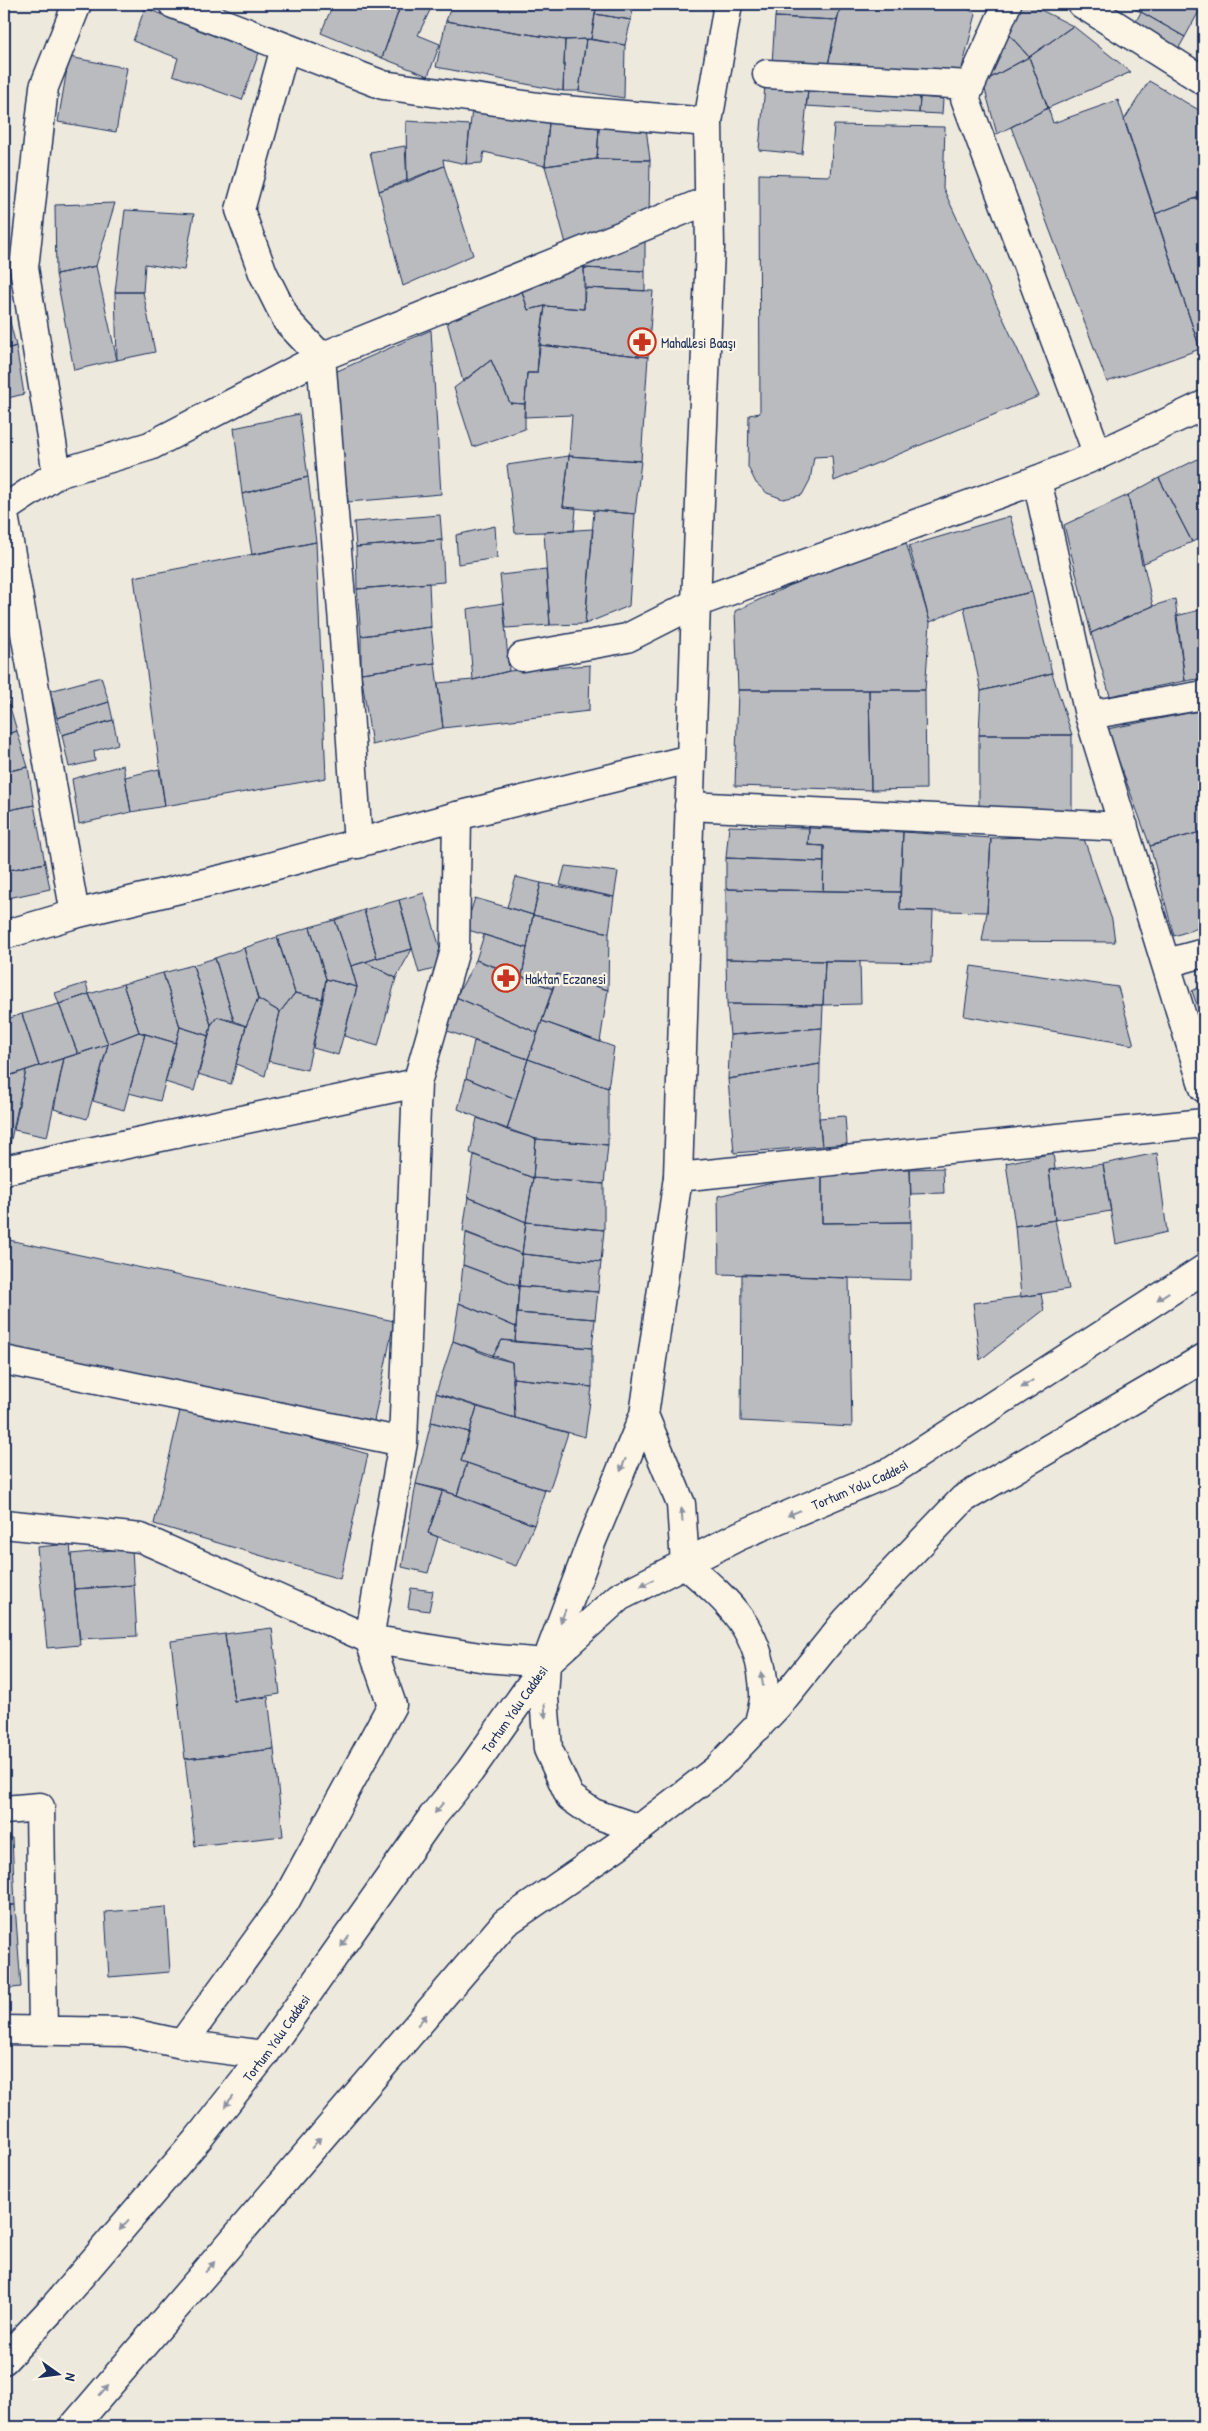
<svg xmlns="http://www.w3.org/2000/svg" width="1208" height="2431" viewBox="0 0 1208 2431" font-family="'Patrick Hand',sans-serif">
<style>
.building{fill:#babbbe;stroke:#1b2f5e}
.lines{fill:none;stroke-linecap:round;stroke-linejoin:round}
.minor-casing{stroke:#1b2f5e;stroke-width:31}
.major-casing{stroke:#1b2f5e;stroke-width:31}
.highway-casing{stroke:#1b2f5e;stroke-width:31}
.minor{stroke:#fcf5e5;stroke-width:28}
.major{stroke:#fcf5e5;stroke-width:28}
.highway{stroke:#fcf5e5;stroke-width:28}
.oneway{fill:#8c92a2}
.labels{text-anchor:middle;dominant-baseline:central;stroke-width:4.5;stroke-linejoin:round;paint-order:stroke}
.poi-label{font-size:14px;fill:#1b2f5e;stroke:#fcf5e5;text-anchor:start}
.street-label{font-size:14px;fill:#1b2f5e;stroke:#fcf5e5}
</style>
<rect width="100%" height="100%" fill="#eee9dd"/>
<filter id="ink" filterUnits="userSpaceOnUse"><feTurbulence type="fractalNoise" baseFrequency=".02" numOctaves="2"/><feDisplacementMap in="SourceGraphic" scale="10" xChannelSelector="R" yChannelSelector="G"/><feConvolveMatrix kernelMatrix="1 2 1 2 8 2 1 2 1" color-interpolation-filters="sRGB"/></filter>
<g filter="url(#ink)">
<path class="building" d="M333 4H401L382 58 321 33Z
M401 4H433L418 35 440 44 428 76 382 58Z
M452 4H597L591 39 565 40 446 21Z
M597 4H634L631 20 595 14Z
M777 4H841L837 20 775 17Z
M841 4H960L976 14 961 72 828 65Z
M1020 4H1029L1073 26 1029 57 1007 32Z
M1126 4H1146L1141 12Z
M1146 4H1203L1185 37 1141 12Z
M145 8 260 50 242 100 173 75 178 58 133 41Z
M1141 12 1185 37 1176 53 1132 29Z
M595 14 631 20 625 45 591 39Z
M775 17 837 20 828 65 772 64Z
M446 21 565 40 563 91 436 67Z
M1073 26 1131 72 1048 108 1029 57Z
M1007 32 1029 57 983 82Z
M586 39 625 45 624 98 579 91Z
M586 39 579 91H563L565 40Z
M69 57 127 68 116 132 58 122Z
M1029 57 1048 108 997 134 983 82Z
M1149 81 1204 113V195L1155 214 1124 120Z
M765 86 808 90 802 154 759 150Z
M808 90 920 97 919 113 806 106Z
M920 97 943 99 942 114 919 113Z
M1118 100 1200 349 1107 382 1011 127 1048 108 1053 123Z
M472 109 549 123 545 166 484 152 482 163 466 164Z
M406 121 470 125 466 164 443 159 444 166 407 182Z
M549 123 599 128 597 159 545 166Z
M834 125 945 127 943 188 1039 396 834 481 832 456 814 457 810 480 802 495 783 499 767 493 756 483 748 467 749 415 760 413 759 174 830 176Z
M599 128H646L650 160 597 159Z
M405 146 407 182 379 191 370 152Z
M597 159 650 160 649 217 568 251 545 166Z
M444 166 473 255 403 286 379 191Z
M1204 195V347L1200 349 1155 214Z
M115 203 96 266 56 274 55 205Z
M125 210 194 214 184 270 145 264 143 292H115Z
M645 240V271L584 268 582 259Z
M582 259 584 268V309L545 306 528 310 520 285Z
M96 266 117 360 74 370 56 274Z
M584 268 645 271V291L585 288Z
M520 285 528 310 545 306 537 373H527L525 404 510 403 491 360 463 382 447 322Z
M585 288 653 291 648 357 539 345 545 306 584 309Z
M115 292H143L155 352 117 360Z
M8 314 16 346 4 350V315Z
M431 330 441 494 348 502 335 372Z
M539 345 648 357 641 461 569 456 572 415 524 417 527 373H537Z
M16 346 24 394 4 399V350Z
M491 360 510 403 525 404V429L473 447 454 388Z
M299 414 308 477 242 494 234 428Z
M569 456 641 461 635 514 563 507Z
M569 456 563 507 576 508 574 531 515 533 507 465Z
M1204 456V536L1192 542 1159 478Z
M308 477 316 542 252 555 242 494Z
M1159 478 1192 542 1142 564 1128 495Z
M1128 495 1153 606 1091 633 1064 525Z
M594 510 635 514 629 606 585 624Z
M440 515 442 540 356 547 354 522Z
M1010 516 1032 592 964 607 930 622 909 546Z
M495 526 497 558 458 564 456 535Z
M593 529 585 624 550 625 544 532Z
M903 533 930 622 925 690H738L735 611Z
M442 540 444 582 357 589 356 547Z
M316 542 326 778 165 806 134 577Z
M546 570 550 625 506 628 500 575Z
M429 583 431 627 361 636 357 589Z
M1032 592 1052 673 981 691 964 607Z
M1175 599 1185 681 1110 696 1091 633 1153 606Z
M503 603 509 671 473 680 467 609Z
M1204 609V678L1185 681 1176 616Z
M431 627 435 663 361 673V636Z
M4 633 8 653 4 654Z
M435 663 443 728 372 745 361 673Z
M590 665 589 711 443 728 438 683 473 680 509 671Z
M1052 673 1072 735H979L981 691Z
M101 677 109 702 57 718 50 691Z
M738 690H869L871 790 735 786Z
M869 690H925L926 789 871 790Z
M4 694H6L17 731 4 735Z
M109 702 113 720 62 735 57 718Z
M1204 710V831L1150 846 1107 729Z
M113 720 118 744 94 751 95 761 69 767 62 735Z
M17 731 28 767 4 772V735Z
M979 735H1072V813H979Z
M123 765 131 812 79 824 72 779Z
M28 767 34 805 4 811V772Z
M159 769 165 806 131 812 125 777Z
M34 805 45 863 4 871V811Z
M729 826 809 828 808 845 824 846V862L726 858Z
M809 828 903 832 900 892 823 891 824 846 808 845Z
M1204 831V926L1174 936 1150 846Z
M903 832 991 838 987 912 900 910Z
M1083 836 1112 920 1115 942 982 941 987 912 991 838Z
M726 858 824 862 823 891 726 889Z
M45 863 50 889 4 899V871Z
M565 866 618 872 614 897 560 885Z
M516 877 541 883 533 915 507 907Z
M541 883 614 897 609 933 533 915Z
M726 889 900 892V910L933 911 931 963 726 959Z
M424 893 445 966 419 973 399 900Z
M475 898 533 915 527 948 465 929Z
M399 900 412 949 377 958 364 910Z
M364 910 377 958 351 966 335 920Z
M533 915 609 933 608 990 557 974 553 989 522 976Z
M335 920 351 966 357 987 326 979 310 927Z
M310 927 326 979 323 999 295 993 277 937Z
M484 935 527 948 522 976 476 960Z
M277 937 295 993 280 1012 258 999 244 948Z
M244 948 258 999 246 1026 234 1021 215 958Z
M412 949 396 978 365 962 377 958Z
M215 958 234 1021 217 1017 211 1025 193 965Z
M726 959 825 961 823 1005 727 1004Z
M476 960 553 989 538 1033 456 997Z
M825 961H860L861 1004 823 1005Z
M365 962 396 978 378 1046 344 1036 357 987 351 966Z
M193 965 211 1025 209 1036 180 1027 163 973Z
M971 966 1118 987 1134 1045 964 1016Z
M163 973 180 1027 176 1043 139 1032 123 984Z
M557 974 608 990 600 1042 542 1021Z
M326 979 357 987 338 1055 313 1048Z
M86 983 89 994 59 1004 55 993Z
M123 984 139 1032 108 1044 89 994Z
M1204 985V1025L1192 991Z
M295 993 323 999 307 1070 268 1061 280 1012Z
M89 994 108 1044 78 1054 59 1004Z
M456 997 538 1033 528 1059 439 1028Z
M258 999 280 1012 265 1076 236 1064 246 1026Z
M59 1004 78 1054 39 1066 22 1014Z
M727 1004 823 1005 822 1028 730 1035Z
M22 1014 39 1066 11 1075 4 1054V1020Z
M217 1017 246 1026 231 1084 198 1074 211 1025Z
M542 1021 614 1047 608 1088 528 1059Z
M180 1027 209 1036 194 1091 165 1082Z
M822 1028 820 1064 728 1079 730 1035Z
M139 1032 145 1034 124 1110 93 1101 108 1044Z
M145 1034 176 1043 160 1101 129 1093Z
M474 1041 528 1059 516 1099 466 1078Z
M108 1044 87 1119 54 1109 64 1058Z
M4 1054 11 1075 4 1078Z
M64 1058 47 1137 14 1130 26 1070Z
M528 1059 608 1088V1145L536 1139 507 1130Z
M820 1064 819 1118 822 1146 734 1153 728 1079Z
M26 1070 10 1144 4 1145V1078Z
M466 1078 516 1099 507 1130 458 1109Z
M845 1116 847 1144 822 1146 819 1118Z
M477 1118 536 1139 533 1178 470 1153Z
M536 1139 608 1145 604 1184 533 1178Z
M1053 1153 1055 1169 1049 1170 1055 1220 1015 1226 1006 1163Z
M1157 1153 1167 1232 1116 1244 1103 1164Z
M474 1155 533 1178 526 1222 468 1197Z
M1103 1164 1111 1211 1055 1220 1049 1170Z
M943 1168 944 1193 911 1194 910 1169Z
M910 1169 911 1222 822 1223V1171Z
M822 1171V1223L911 1222V1280L719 1274 718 1196Z
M533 1178 604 1184V1230L526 1222Z
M468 1197 526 1222 522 1254 463 1231Z
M1055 1220 1069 1289 1021 1297 1015 1226Z
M526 1222 604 1230 601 1262 522 1254Z
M466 1233 522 1254 519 1286 463 1265Z
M4 1239 394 1321 374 1421 4 1346Z
M522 1254 601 1262 598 1292 519 1286Z
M463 1265 519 1286 516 1327 459 1303Z
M742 1274 849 1278 852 1427 741 1421Z
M519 1286 598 1292 595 1319 517 1313Z
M1041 1294 1044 1310 980 1360 973 1303Z
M459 1303 516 1327 515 1342 502 1340 492 1357 453 1341Z
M517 1313 595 1319 592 1348 515 1342Z
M502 1340 592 1348V1387L513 1378 512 1362 492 1357Z
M453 1341 512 1362 515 1418 436 1393Z
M513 1378 592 1387 585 1437 515 1418Z
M436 1393 477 1407 469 1432 431 1422Z
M182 1402 368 1454 340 1579 154 1524Z
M477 1407 568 1433 549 1491 461 1461Z
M431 1422 469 1432 461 1461 467 1463 457 1495 416 1484Z
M467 1463 545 1490 534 1525 457 1495Z
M416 1484 443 1490 428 1533 438 1537 428 1573 402 1567Z
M443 1490 534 1525 516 1566 428 1533Z
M70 1544 80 1645 47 1648 37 1547Z
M132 1548 134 1585 74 1589 71 1554Z
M134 1585 137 1636 80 1639 74 1589Z
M411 1588 433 1591 429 1611 408 1608Z
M272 1628 280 1694 234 1701 225 1634Z
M225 1634 234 1701 268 1697 274 1749 185 1759 171 1641Z
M274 1749 283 1836 195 1846 185 1759Z
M4 1838H12L15 1905H4Z
M4 1905H15L21 1987 4 1989Z
M166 1907 170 1972 109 1977 105 1912Z"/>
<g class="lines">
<g class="minor-casing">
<path id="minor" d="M173 4 383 85 553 109 708 122
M1007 4 965 98 1098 455
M1082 4 1204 81
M285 48 240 210 263 273 287 321 321 357 343 623 358 844
M767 74 970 85
M57 474 24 268 44 87 77 4
M1037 480 1089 715 1204 695
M4 509 57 474 150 446 321 357 709 200
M4 515 75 914
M522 657 627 638 696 603
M1089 715 1204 1088
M689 806 1124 827
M1167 963 1204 953
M4 1170 417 1083
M678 1177 1204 1123
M4 1360 403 1442
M4 1524 141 1538 369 1639 486 1658 546 1663
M4 1810 40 1807 43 2030
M4 2030 127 2032 182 2044 264 2055
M182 2044 285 1902 392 1705 369 1639 403 1442 417 1083 455 950 457 816"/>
</g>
<g class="major-casing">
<path id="major" d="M696 603 1037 480 1098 455 1204 405
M4 935 75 914 247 873 457 816 690 759
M644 1415 678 1177 696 603 710 248 708 122 728 4
M546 1663 591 1543 644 1415 681 1504 685 1564"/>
</g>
<g class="highway-casing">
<g id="highway">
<path d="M685 1564C729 1602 762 1630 764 1693 765 1703 760 1716 758 1727"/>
<path d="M546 1663 544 1698 548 1749 570 1797 593 1813 639 1829"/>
<path id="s1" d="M4 2360 54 2307 198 2139 264 2055 433 1816 470 1771 546 1663 619 1597 739 1536 892 1471 1204 1269"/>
<path d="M73 2427 505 1923 617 1846 717 1769 779 1704 846 1621 963 1499 1204 1358"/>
</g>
</g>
<use href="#minor" class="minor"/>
<use href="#major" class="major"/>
<use href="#highway" class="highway"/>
</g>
<defs><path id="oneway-solid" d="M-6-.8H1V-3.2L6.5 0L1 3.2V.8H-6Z" transform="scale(1.25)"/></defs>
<g class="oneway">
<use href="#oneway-solid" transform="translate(1163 1296) rotate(147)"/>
<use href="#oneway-solid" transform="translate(1027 1384) rotate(147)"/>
<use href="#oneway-solid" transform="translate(623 1465) rotate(112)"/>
<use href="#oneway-solid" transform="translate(794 1513) rotate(157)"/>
<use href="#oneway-solid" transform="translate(682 1515) rotate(-94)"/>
<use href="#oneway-solid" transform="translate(647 1583) rotate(153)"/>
<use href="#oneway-solid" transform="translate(563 1616) rotate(111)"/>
<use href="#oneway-solid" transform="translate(762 1679) rotate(-98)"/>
<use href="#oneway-solid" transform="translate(545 1711) rotate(86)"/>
<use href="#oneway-solid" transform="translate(439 1808) rotate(129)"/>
<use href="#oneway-solid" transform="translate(345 1941) rotate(125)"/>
<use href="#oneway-solid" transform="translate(422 2020) rotate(-49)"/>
<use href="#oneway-solid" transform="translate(229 2101) rotate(128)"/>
<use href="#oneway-solid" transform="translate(316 2143) rotate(-49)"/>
<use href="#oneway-solid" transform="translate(124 2225) rotate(131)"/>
<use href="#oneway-solid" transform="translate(210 2267) rotate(-49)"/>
<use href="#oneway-solid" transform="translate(104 2390) rotate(-49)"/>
</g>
</g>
<defs>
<g id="pharmacy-ring" transform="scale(1.4375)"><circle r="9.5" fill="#fcf5e5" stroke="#c8321e" stroke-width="1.5"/><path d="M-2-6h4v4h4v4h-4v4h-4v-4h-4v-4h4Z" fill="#c8321e"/></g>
</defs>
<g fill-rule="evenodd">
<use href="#pharmacy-ring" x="642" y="342"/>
<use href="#pharmacy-ring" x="506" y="978"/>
</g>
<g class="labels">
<g class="poi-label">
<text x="661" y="342">Mahallesi Baaşı</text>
<text x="525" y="978">Haktan Eczanesi</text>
</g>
<g class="street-label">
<text stroke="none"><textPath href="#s1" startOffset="1248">Tortum Yolu Caddesi</textPath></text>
<text stroke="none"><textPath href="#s1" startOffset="828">Tortum Yolu Caddesi</textPath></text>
<text stroke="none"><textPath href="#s1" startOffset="422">Tortum Yolu Caddesi</textPath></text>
</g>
</g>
<rect width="1208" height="2431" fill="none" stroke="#fcf5e5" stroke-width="20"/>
<rect x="10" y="10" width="1188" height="2411" fill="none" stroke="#1b2f5e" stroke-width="2" filter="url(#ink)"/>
<g transform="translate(58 2374) rotate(104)" stroke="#fcf5e5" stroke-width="4" paint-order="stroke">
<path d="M0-4L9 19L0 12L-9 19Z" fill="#1b2f5e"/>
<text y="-8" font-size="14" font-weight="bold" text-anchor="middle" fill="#1b2f5e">N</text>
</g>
</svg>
